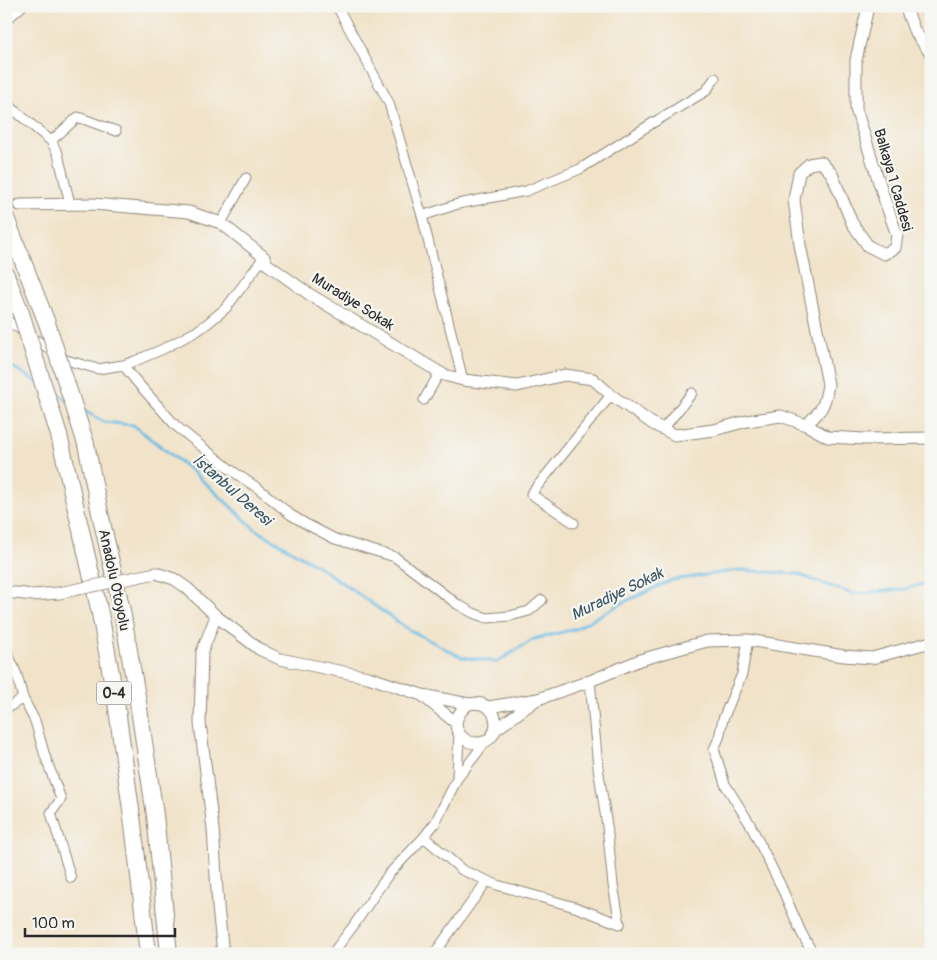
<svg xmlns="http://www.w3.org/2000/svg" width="937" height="960" viewBox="0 0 937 960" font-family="Pangolin,sans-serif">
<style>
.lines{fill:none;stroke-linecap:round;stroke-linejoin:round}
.stream{stroke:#69bce5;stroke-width:3}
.tertiary-tunnel{stroke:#c9bea9;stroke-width:11;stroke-dasharray:11 5.5;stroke-linecap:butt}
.minor-casing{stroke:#8e877a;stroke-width:11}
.tertiary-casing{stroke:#8e877a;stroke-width:13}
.motorway-casing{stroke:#8e877a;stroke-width:18}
.minor{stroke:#fff;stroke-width:9}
.tertiary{stroke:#fff;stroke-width:11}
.motorway{stroke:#fff;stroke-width:16}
.tertiary-bridge-casing{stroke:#8e877a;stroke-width:13;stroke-linecap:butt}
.motorway-bridge-casing{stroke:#8e877a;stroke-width:18;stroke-linecap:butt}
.tertiary-bridge{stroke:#fff;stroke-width:11}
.motorway-bridge{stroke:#fff;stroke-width:16}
.labels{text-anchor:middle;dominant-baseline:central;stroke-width:4.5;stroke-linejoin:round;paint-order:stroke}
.shield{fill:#f6f6f2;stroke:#686867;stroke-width:1}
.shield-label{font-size:14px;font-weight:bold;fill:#2b2b2b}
.street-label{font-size:15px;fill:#2b2b2b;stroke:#f6f6f2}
.water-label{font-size:16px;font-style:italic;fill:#3e5663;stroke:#f6f6f2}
</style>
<rect width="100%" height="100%" fill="#f6f6f2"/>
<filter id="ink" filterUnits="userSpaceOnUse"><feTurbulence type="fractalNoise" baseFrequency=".02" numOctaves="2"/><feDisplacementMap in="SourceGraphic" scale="10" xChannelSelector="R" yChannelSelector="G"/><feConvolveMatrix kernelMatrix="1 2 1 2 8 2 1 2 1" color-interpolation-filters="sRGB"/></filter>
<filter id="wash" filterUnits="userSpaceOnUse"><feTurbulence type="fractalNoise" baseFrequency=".0096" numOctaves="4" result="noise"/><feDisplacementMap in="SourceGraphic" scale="20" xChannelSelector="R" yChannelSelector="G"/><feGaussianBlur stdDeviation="1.12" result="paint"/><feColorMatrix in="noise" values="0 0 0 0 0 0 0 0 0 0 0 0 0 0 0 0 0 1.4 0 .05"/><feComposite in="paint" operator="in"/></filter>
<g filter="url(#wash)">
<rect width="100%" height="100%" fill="#f1e3c9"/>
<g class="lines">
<path class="stream" d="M6 363 36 381
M52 391 66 399
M82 409 104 422 133 425 192 471 255 529 321 568 408 629 461 657 497 662 534 639 575 629 622 603 672 580 740 570 797 574 852 594 905 589 931 582"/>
</g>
</g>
<g filter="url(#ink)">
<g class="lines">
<path class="tertiary-tunnel" d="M6 204 20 205"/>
<g class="minor-casing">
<path id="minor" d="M337 6 389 103 422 216 463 380
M6 20 22 6
M6 101 14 110 51 141 58 154 70 204
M51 141 78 117 116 131
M422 216 458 204 526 191 580 169 651 124 706 91 715 78
M221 223 246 178
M6 320 66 360 98 369 123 365 135 361 163 349 197 331 208 323 226 308 264 257
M123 365 136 381 176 426 231 470 259 489 291 515 306 524 335 539 395 557 457 604 473 613 487 618 510 616 529 611 542 600
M424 400 440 372
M663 429 692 393
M574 523 531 494 611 395
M748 640 742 674 723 719 719 738 714 749 725 784 750 824 780 884 801 932 813 954
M6 649 17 675 23 698 35 721 45 756 61 799 51 813 71 878
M590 681 598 767 607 826 613 885 620 924
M6 709 23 698
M457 779 459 733
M424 837 462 870 497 885 575 907 620 924
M332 954 354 925 388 875 424 837 435 823 457 779 487 740
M434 954 487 881"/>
</g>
<g class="tertiary-casing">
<path id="tertiary" d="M905 6 914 30 931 54
M20 205 93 204 189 212 221 223 264 257 267 264 309 294 444 375 463 380 517 386 565 375 593 379 611 395 653 424 675 435 714 430 747 421 781 416 806 425 828 437 865 439 931 438
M806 425C822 410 825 406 828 384L800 245 794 200 799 173 809 164 821 162 832 174 852 223 868 246 884 254 895 248 897 235 884 198 856 109V60L867 11 869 6
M156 573 174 579 187 588 216 616 259 649 280 659 368 677 422 695 469 704C502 697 505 744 476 743 471 743 466 741 462 737 451 726 457 712 469 704
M6 592 33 595 59 593
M216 616 202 652 200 723 213 829 218 907 223 954
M423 696 456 723
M488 707 538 699 590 681 640 660 707 641 748 640 844 656 872 658 931 642
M495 730 536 700"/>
</g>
<g class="motorway-casing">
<path id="motorway" d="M6 218 47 323
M6 275 20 310
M59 435 100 613 116 702 133 824 148 954
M86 444 100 513 122 611 138 702 155 815 169 954"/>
</g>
<use href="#minor" class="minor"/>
<use href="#tertiary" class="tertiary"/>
<use href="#motorway" class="motorway"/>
<g class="tertiary-bridge-casing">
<path id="tertiary-bridge" d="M59 593 156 573"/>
</g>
<g class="motorway-bridge-casing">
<path id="motorway-bridge" d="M20 310 59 435
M47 323 86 444"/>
</g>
<use href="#tertiary-bridge" class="tertiary-bridge"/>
<use href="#motorway-bridge" class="motorway-bridge"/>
</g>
</g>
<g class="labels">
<rect class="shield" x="96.5" y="681.5" width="35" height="23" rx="4"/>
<g class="shield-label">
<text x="114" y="693">O-4</text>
</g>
<g class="street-label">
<text transform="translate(893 180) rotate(74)">Balkaya 1 Caddesi</text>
<text transform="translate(353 302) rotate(32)">Muradiye Sokak</text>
<text transform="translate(114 580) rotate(78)">Anadolu Otoyolu</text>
</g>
<g class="water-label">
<text transform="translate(232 490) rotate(41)">İstanbul Deresi</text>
<text transform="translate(617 594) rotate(-26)">Muradiye Sokak</text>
</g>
</g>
<rect width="937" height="960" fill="none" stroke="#f6f6f2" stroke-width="25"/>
<path d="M25 928v8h150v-8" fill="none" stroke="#2b2b2b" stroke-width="2.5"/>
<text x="32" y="928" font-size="15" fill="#2b2b2b" stroke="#f6f6f2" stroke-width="4" paint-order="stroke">100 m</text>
</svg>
